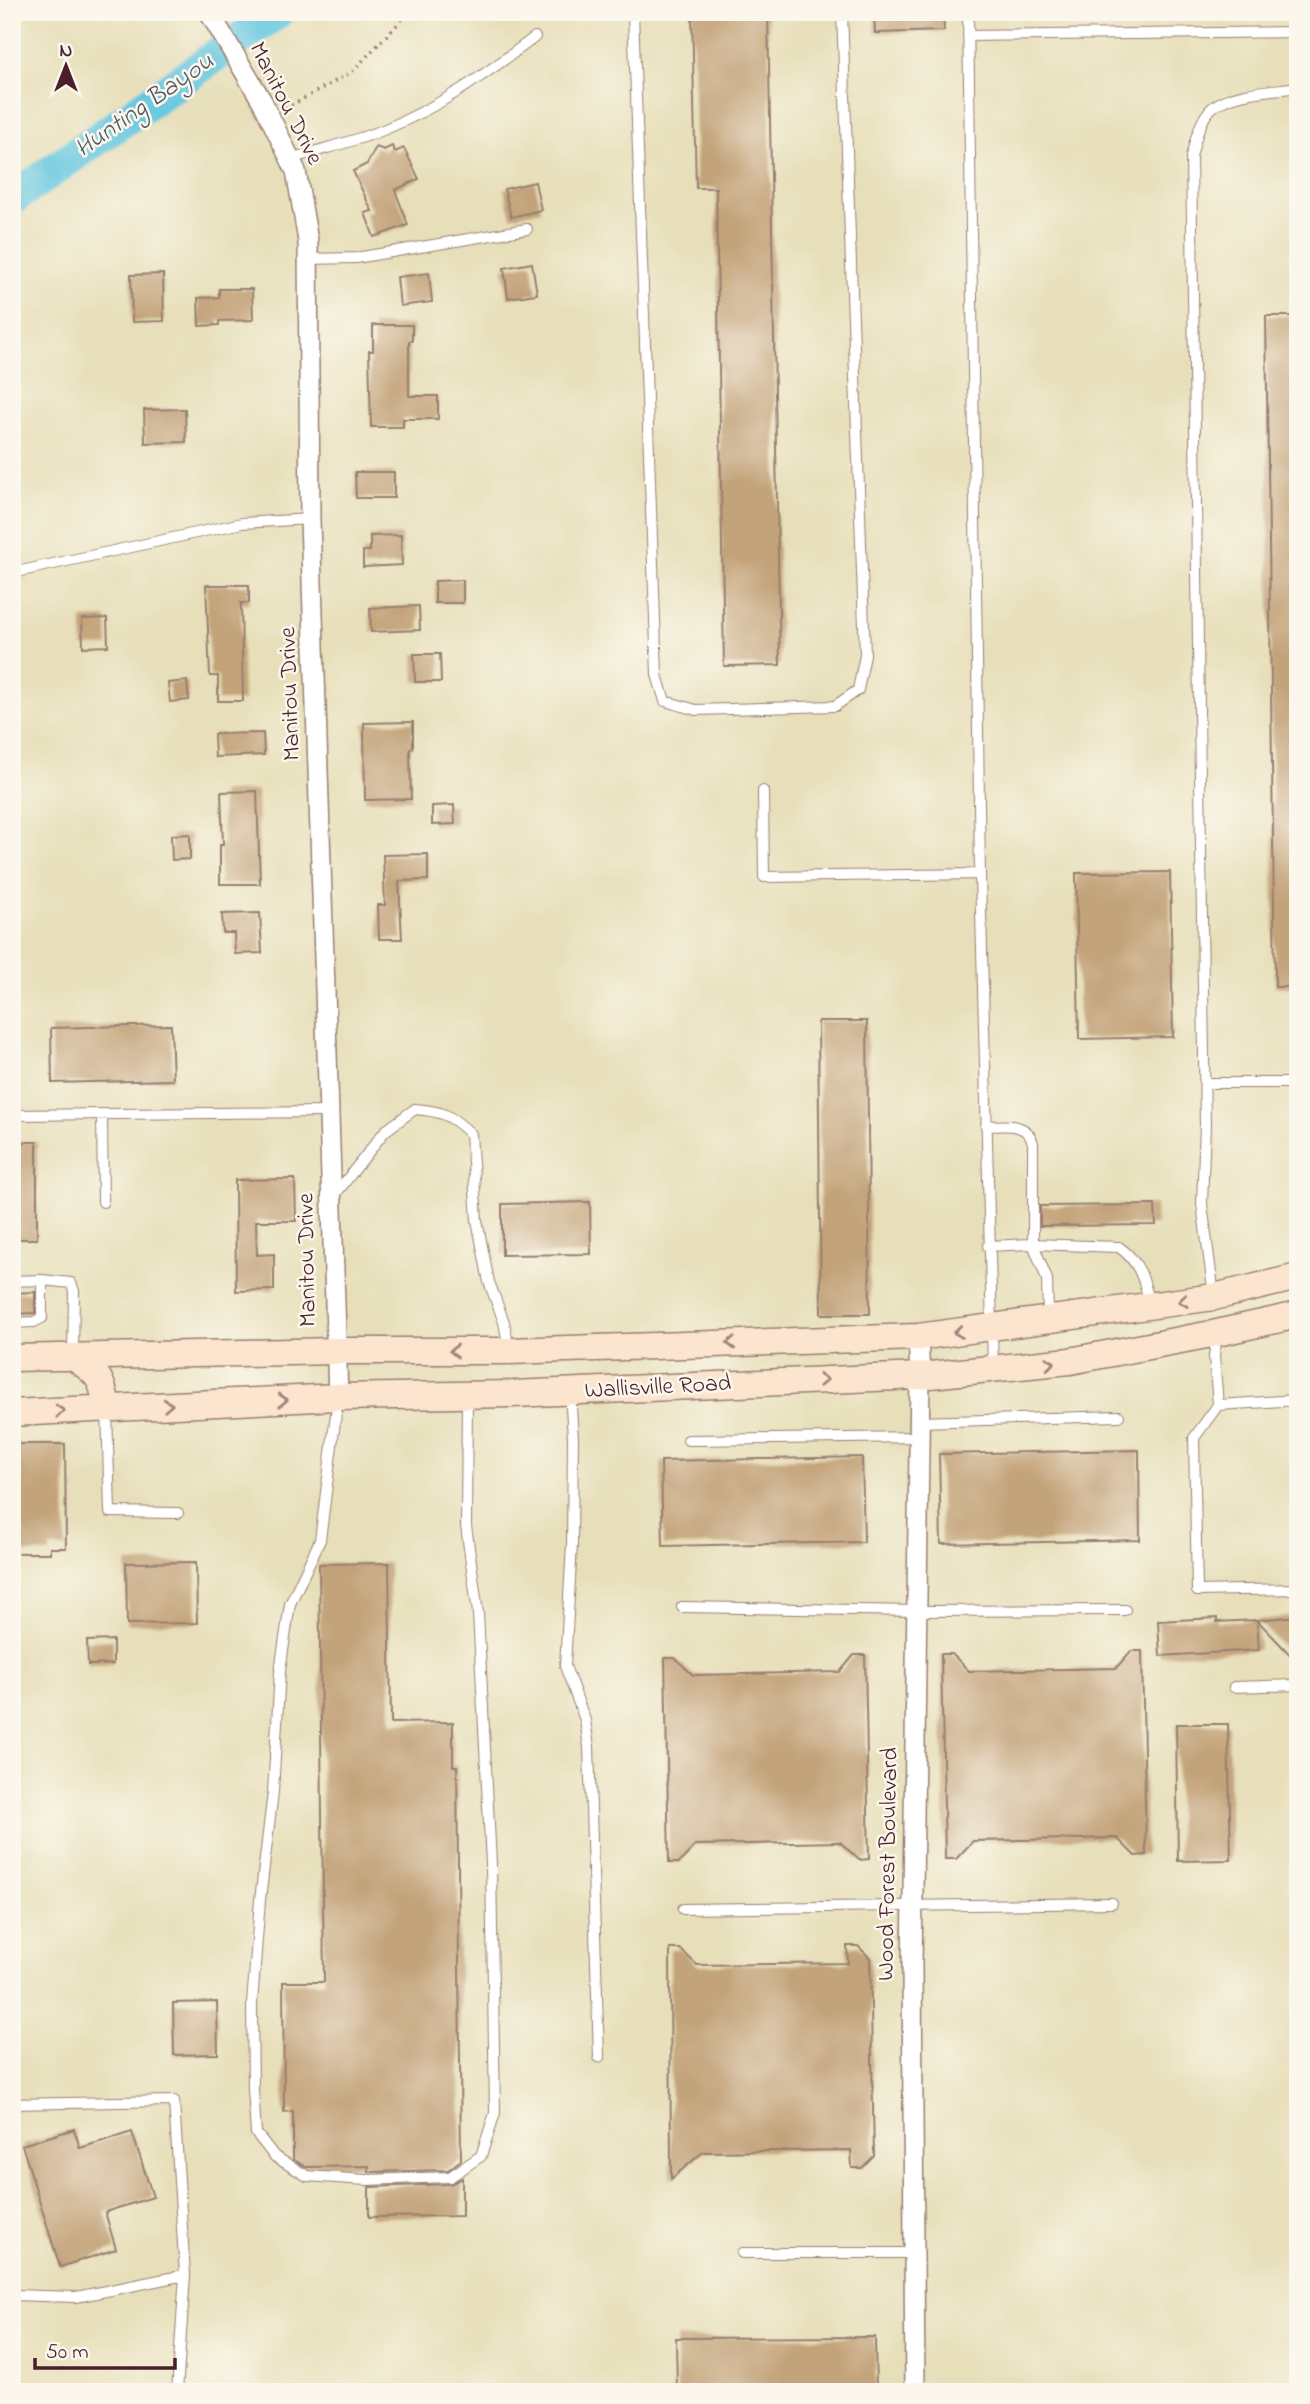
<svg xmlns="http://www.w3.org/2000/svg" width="1310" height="2404" viewBox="0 0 1310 2404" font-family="'Indie Flower',sans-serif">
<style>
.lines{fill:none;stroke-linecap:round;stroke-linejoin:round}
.river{stroke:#62c6e0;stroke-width:33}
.building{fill:#c3a379}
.lane-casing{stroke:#987f72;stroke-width:12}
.street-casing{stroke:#987f72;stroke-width:22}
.secondary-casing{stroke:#987f72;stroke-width:29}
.path{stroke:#987f72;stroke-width:3.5;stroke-dasharray:2 5;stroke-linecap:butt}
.lane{stroke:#fff;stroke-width:10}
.street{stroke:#fff;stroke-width:19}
.secondary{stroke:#fbe5cf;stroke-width:26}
.oneway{stroke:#a2827d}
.labels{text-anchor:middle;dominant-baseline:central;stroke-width:5;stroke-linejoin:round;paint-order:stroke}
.street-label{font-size:24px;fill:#4a1f2b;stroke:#fbf7ec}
.water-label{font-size:26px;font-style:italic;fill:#52596a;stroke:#fbf7ec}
</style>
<rect width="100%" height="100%" fill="#fbf7ec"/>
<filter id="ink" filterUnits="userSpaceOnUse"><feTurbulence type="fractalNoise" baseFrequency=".0143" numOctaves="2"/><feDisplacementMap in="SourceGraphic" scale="14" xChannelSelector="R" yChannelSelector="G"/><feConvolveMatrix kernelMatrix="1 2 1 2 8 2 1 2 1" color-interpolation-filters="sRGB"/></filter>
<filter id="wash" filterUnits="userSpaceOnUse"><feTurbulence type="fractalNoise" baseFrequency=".00686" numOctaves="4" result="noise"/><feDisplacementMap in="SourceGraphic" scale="28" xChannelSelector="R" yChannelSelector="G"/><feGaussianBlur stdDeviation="1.57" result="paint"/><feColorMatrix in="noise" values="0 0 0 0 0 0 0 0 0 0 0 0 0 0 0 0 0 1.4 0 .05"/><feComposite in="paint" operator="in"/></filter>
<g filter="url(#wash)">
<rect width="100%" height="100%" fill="#e7dfb9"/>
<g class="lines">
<path class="river" d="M12 199 278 12"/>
</g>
<g id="blocks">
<path class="building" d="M692 12H768L780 665 724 666 716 188H696Z
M874 12H943L944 31 875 33Z
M392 146 395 152 404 148 419 179 395 190 408 225 374 237 365 213 372 211 353 171 367 164 376 147 384 150Z
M535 182 541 210 511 217 504 189Z
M532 263 537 294 508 298 504 268Z
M429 273 432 302 400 306 397 277Z
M163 274 164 321 132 322 131 275Z
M219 289H252L253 320 219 321V325L199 326 198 298 219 297Z
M1266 316H1298V987H1275Z
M373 325H412V341H409V396H438V419H403V427H371L369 351H373Z
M185 409 186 442 145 443 144 410Z
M355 472H394V498H356Z
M401 535 402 565 363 567V551H370V536Z
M463 580V603H435V581Z
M206 585H249V603H241L243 701H218V676H210Z
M419 606 420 630 371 632 370 608Z
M107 618 108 646 83 647 82 619Z
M414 654H440L441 682H415Z
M187 681 189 700 170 702 168 683Z
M413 722V748H410L411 799 365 800 364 723Z
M263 733 264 755 215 757 214 734Z
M257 791 260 884H220V845H223L221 792Z
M454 805 455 824 432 825V806Z
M190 834V859L172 860 171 835Z
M428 854V880L399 881 402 939H379L378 905H385L383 855Z
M1170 872 1173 1037 1079 1039 1076 873Z
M260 913 262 953 235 954 234 933H223L222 914Z
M818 1021H867L870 1314H821Z
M171 1025 173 1080 52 1083 51 1028Z
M12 1142H37V1239H12Z
M295 1179 296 1221H256L257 1255 274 1254V1290L236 1291 235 1180Z
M590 1202 591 1254 502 1255V1204Z
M1155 1205 1156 1225 1040 1226V1206Z
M35 1292V1313L12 1314V1293Z
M12 1444H65L66 1548H50V1553H12Z
M1139 1450 1140 1540 941 1544 939 1454Z
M862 1457 864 1542 663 1546 661 1461Z
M196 1562 197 1623 127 1624 126 1563Z
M389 1563 391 1723 453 1722V1766H457L461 2160 448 2170 369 2172V2166L306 2167 293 2159V2111L284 2112 283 1982H324L319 1564Z
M1298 1616V1663L1257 1620Z
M1217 1618V1622L1257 1620 1259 1650 1160 1656 1158 1621Z
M113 1640V1664L88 1665 87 1641Z
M1131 1651H1142L1146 1855 1135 1856 1117 1838 973 1841 956 1859H945L941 1654H952L969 1671 1116 1668Z
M854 1655H865L869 1859 859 1860 840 1842 696 1845 679 1863H669L665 1658H675L693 1675 840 1672Z
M1176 1724H1228L1231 1860 1178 1861Z
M847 1946H858L870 1958 874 2156 862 2168H852L851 2150 703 2152 671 2179 670 1949H680L697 1965 848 1963Z
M217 2002 218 2054 174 2055 173 2003Z
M74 2129 80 2148 132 2132 153 2197 105 2212 116 2249 60 2267 22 2145Z
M462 2178V2216L369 2217V2187L450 2184Z
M875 2337 876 2392H677L676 2338Z"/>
</g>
</g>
<g filter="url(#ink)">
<use href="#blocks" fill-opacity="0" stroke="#987f72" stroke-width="2"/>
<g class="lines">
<g class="lane-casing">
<path id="lane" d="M633 12 657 675 665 701 696 710 835 706 858 690 865 655 842 12
M968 12 980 874 993 1368
M968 36 1298 32
M290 159C321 149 353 142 383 130 439 108 487 73 535 37
M308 259 356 258 527 229
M12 573 242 523 310 519
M763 791 764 877 980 874
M1205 1083H1298
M12 1115 329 1112
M102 1115 103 1202
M986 1126C1005 1126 1027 1121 1033 1143V1244L1047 1279 1048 1317
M334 1196 385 1131 415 1109C442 1111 451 1115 471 1134L477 1220 489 1282 504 1322 509 1350
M988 1246 1033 1244 1119 1247C1140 1262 1144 1280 1150 1305
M12 1281 42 1280
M1214 1296 1202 1204 1205 1125 1191 157C1195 141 1200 118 1213 107 1235 91 1272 91 1298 87
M12 1323 34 1322 42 1318V1280L71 1283 74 1291 73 1355
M1217 1334 1214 1356 1218 1405 1194 1438 1197 1591 1298 1589
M570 1392 573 1438 572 1545 565 1666 585 1720 589 1747 599 2057
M338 1398 320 1540 290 1604 280 1671 273 1792 260 1900 252 2004 253 2089 256 2133 274 2156 307 2176 366 2180 450 2177 481 2156 495 2113 491 1863 478 1613 466 1526 467 1397
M1218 1405 1298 1400
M107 1409 110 1512 178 1513
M919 1422 1119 1416
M688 1440 919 1437
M682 1607 917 1611 1125 1610
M1234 1687 1298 1685
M683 1909 1112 1903
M12 2104 174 2101 185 2275 177 2392
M742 2253H914
M12 2295 76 2297 185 2275"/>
</g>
<g class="street-casing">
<path id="street" d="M209 12 262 101 296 171 308 241 310 519 338 1397
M915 2392 912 1967 920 1376 918 1337"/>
</g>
<g class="secondary-casing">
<path id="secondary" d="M73 1357C98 1373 103 1379 107 1408
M12 1358 335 1351H509L918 1337 1214 1297 1298 1277
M12 1413 338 1397 513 1394 920 1376 1070 1361 1217 1333 1298 1315"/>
</g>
<path class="path" d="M285 109 353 71 409 12"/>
<use href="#lane" class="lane"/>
<use href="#street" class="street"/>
<use href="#secondary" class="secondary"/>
</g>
<defs><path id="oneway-chevron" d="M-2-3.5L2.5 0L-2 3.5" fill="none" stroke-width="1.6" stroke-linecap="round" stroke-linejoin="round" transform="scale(1.75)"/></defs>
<g class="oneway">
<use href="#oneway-chevron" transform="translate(1183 1301) rotate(172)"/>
<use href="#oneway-chevron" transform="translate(958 1332) rotate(173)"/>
<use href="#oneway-chevron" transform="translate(731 1343) rotate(178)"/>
<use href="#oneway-chevron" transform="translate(454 1351) rotate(180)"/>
<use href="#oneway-chevron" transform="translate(1050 1363) rotate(-6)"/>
<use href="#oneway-chevron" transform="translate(823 1380) rotate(-3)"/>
<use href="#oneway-chevron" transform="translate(283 1400) rotate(-3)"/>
<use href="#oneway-chevron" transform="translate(168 1405) rotate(-3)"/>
<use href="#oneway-chevron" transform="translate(60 1411) rotate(-3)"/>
</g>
</g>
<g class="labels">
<g class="street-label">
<text transform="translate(285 104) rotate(63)">Manitou Drive</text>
<text transform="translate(291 694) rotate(-92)">Manitou Drive</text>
<text transform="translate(308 1260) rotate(-91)">Manitou Drive</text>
<text transform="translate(658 1388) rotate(-3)">Wallisville Road</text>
<text transform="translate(889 1864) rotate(-89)">Wood Forest Boulevard</text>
</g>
<g class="water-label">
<text transform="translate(145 106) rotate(-35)">Hunting Bayou</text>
</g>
</g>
<rect width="1310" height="2404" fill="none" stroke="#fbf7ec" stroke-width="42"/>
<g transform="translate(66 66)" stroke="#fbf7ec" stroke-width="5" paint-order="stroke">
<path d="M0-5L12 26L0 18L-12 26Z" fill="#4a1f2b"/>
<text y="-10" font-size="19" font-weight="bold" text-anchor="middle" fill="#4a1f2b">N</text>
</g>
<path d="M35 2358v10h140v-10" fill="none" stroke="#4a1f2b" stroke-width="3.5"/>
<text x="46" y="2358" font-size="21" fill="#4a1f2b" stroke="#fbf7ec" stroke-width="5" paint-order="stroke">50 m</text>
</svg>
